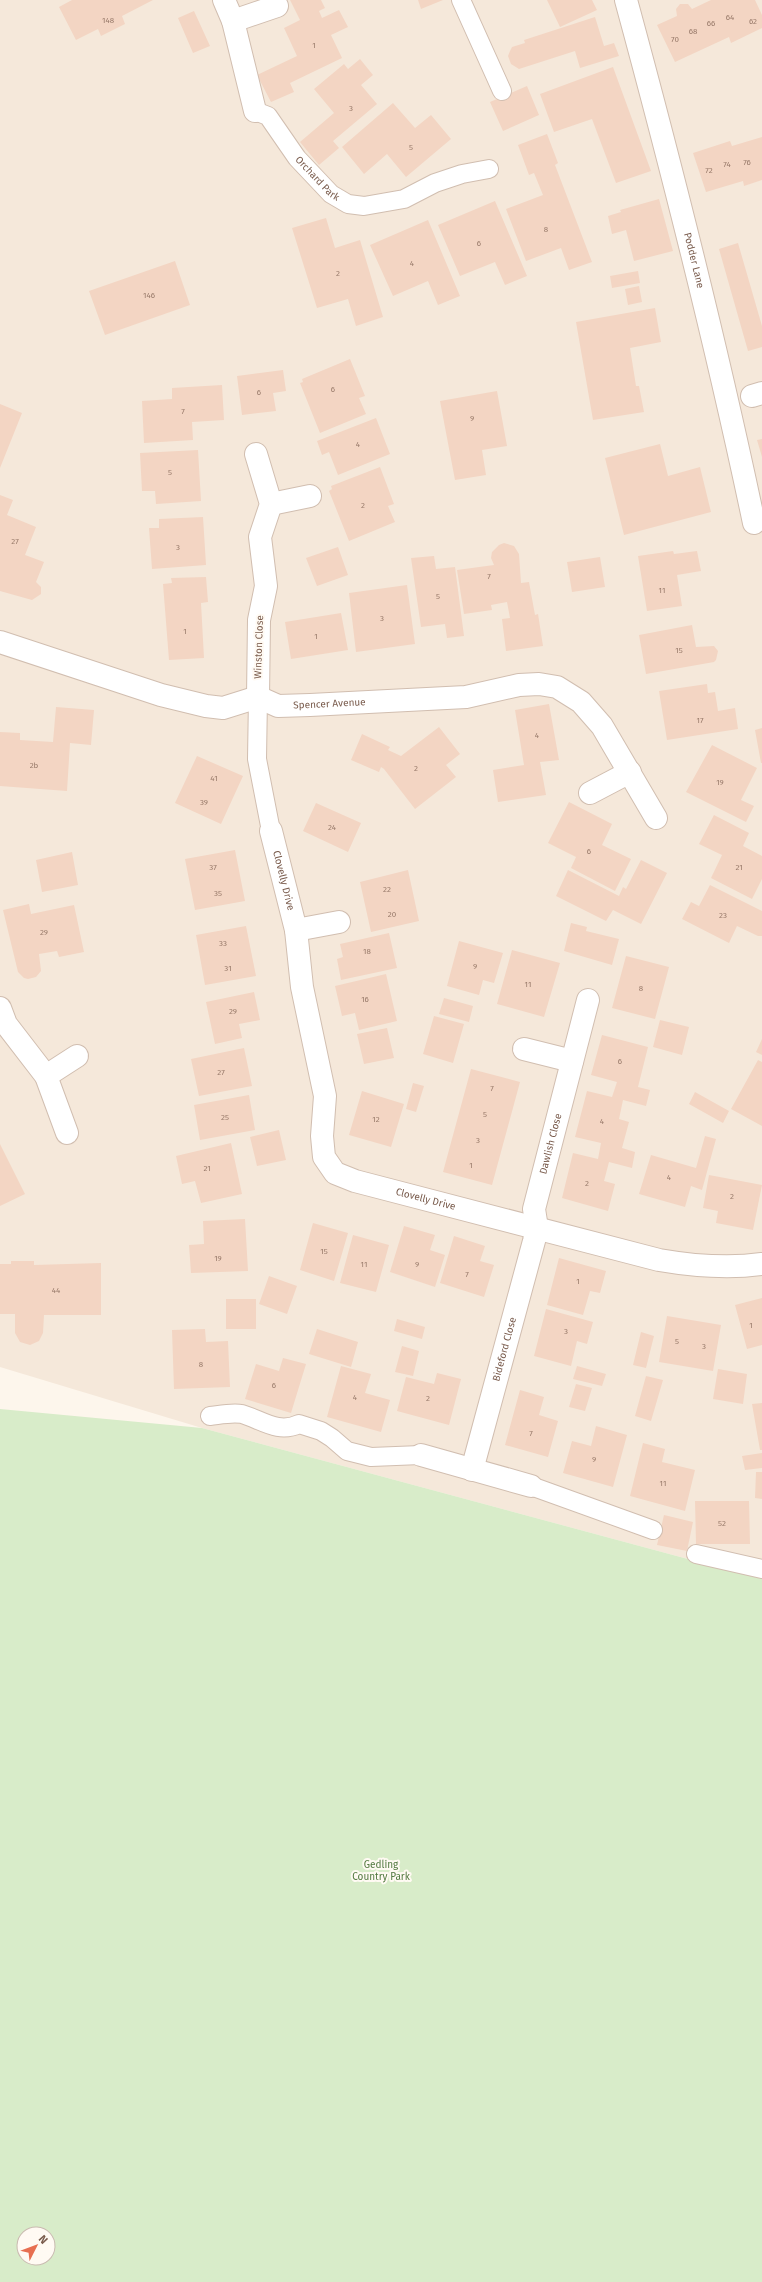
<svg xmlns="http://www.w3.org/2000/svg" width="762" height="2282" viewBox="0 0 762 2282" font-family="'Fira Sans',sans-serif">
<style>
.residential{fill:#f5e8da}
.green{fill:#d8ecc9;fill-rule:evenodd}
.building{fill:#f3d5c3}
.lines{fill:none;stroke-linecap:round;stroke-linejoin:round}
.lane-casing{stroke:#d1beb0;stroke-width:20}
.street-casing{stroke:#d1beb0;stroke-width:24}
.lane{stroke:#fff;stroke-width:18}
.street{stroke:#fff;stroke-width:22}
.labels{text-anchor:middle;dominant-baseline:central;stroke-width:4;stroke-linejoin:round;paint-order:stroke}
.number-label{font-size:8px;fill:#987a6a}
.street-label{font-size:10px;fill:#7a5c4d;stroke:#fffaf3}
.park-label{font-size:10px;fill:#537a41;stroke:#fffaf3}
</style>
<rect width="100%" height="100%" fill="#fdf6ec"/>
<path class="residential" d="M0 0H762V1579L202 1428 0 1367Z"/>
<path class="green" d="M0 1409 202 1428 762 1579V2282H0ZM24 2234H48V2258H24Z"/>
<path class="building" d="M72 0H153L122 16 125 24 101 36 98 29 76 40 59 7Z
M290 0H321L325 8 319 11 322 18 339 10 348 27 331 35 342 58 290 83 294 92 271 102 257 75 297 56 284 28 300 20Z
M418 0H443L421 9Z
M547 0H592L597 10 560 27Z
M711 0H755L762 15V28L731 43 729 37 675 62 657 25 677 16 676 9 680 4H688L692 9Z
M194 11 210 46 193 53 178 18Z
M595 17 604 46 614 43 619 56 580 68 575 51 519 69 511 64 508 56 510 51 512 47 525 43 524 40Z
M360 59 373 75 361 85 377 104 333 141 339 148 319 165 300 142 334 113 314 89 344 64 348 69Z
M613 67 651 171 616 183 592 119 554 132 540 94Z
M527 86 539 115 503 131 490 102Z
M393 103 415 128 431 115 451 139 406 177 387 154 364 174 342 147Z
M547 134 558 163 555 165 592 262 569 270 561 248 526 261 506 209 543 195 534 173 529 175 518 145Z
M762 137V180L744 186 743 181 706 192 693 153 730 141 732 146Z
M659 199 673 251 634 261 626 230 612 234 608 216 621 212 620 210Z
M495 201 527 276 505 285 495 262 460 276 438 225Z
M326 218 335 248 360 240 383 317 356 326 348 299 317 308 292 228Z
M428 220 460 296 438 305 428 281 393 296 370 245Z
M738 243 762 326V347L748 351 719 249Z
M175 261 190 305 105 335 89 291Z
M638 271 640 283 612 288 610 276Z
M639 286 642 302 628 305 625 289Z
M655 308 661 342 630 348 636 386H639L644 412 593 420 576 322Z
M350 359 365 396 359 398 366 414 320 433 300 383 303 382 302 379Z
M283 370 286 391 273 393 276 411 242 415 237 376Z
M222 385 224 420 192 422 193 440 144 443 142 401 172 399V388Z
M497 391 507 446 482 450 486 475 455 480 440 401Z
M0 404 22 413 0 468Z
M376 418 390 454 338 475 329 452 322 455 317 441Z
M762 439V457L757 440Z
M660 444 668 476 700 467 711 512 624 535 605 458Z
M198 450 201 501 156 504 155 491H142L140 453Z
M380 467 394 504 388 506 395 522 349 541 329 491 332 489 331 486Z
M0 495 13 500 7 515 36 527 25 555 44 562 36 582 41 587V594L32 600 0 591Z
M203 517 206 565 152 569 149 528H159V519Z
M504 543 514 546 519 554 521 583 529 582 535 615 538 614 543 646 506 651 502 619 510 618 507 602 491 605 492 610 464 614 457 570 494 565 491 558 492 552 499 545Z
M338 547 348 575 317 586 306 558Z
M673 551 674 554 697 551 701 571 677 575 682 606 647 611 638 556Z
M434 556 436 569 455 567 464 636 447 638 445 624 421 627 411 558Z
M600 557 605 587 572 592 567 562Z
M206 577 208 602 201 603 204 658 169 660 163 584 172 583 171 578Z
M407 585 415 644 356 652 349 593Z
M341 613 348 650 291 659 285 622Z
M692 625 696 647 714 646 718 651 716 660 714 662 646 674 639 635Z
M707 684 708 693 715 692 718 711 735 708 738 729 667 740 659 691Z
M549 704 559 760 540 762 546 795 498 802 493 770 524 765 515 710Z
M56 707 94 710 91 745 70 743 67 791 0 786V732L20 733V740L53 742Z
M439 727 460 754 446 765 456 777 415 809 384 769 381 767 379 772 351 760 362 734 390 747 388 750 401 756Z
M762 728V763H761L755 730Z
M712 745 757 768 741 800 754 806 746 822 686 792Z
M197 756 243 776 221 824 175 803Z
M569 802 612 824 602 845 631 859 615 891 571 868 576 857 548 843Z
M316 803 361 823 348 852 303 831Z
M714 815 749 833 743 846 762 856V879L752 899 711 878 722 855 699 844Z
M235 850 245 901 195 910 185 859Z
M72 852 78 885 42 892 36 860Z
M641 860 667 873 641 924 613 910 606 921 556 896 568 870 619 896 623 887 626 889Z
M408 870 419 921 371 932 360 882Z
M710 885 762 911V936H758L737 926 729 943 682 919 691 902 699 906Z
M29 904 31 914 74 905 84 952 59 957 57 951 39 954 41 971 36 977 28 979 24 978 18 972 3 910Z
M571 923 587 927 586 931 619 939 612 965 564 951Z
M246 926 256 976 205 985 196 935Z
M389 933 397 968 341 980 337 959 343 957 340 944Z
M459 941 503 953 494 983 483 980 479 995 447 986Z
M512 950 560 963 544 1017 497 1004Z
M626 956 669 967 655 1019 612 1008Z
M386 974 397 1021 359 1030 355 1013 342 1016 335 986Z
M254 992 260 1020 239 1024 242 1038 215 1044 206 1002Z
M444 998 473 1006 469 1022 439 1014Z
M434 1016 464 1024 453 1063 423 1054Z
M660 1020 689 1027 682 1055 653 1047Z
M387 1028 394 1058 364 1064 357 1034Z
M602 1035 648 1047 638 1087 650 1090 646 1106 623 1100 619 1119 629 1122 622 1148 635 1152 632 1168 609 1162 604 1181 615 1184 608 1211 562 1198 573 1153 598 1159 601 1143 575 1137 587 1091 612 1097 617 1082 591 1075Z
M762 1039V1055L756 1052Z
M244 1048 252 1086 199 1096 191 1059Z
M758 1060 762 1062V1126L731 1109Z
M471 1069 520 1082 492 1185 443 1172Z
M413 1083 424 1086 416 1112 406 1109Z
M362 1091 404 1104 391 1147 349 1135Z
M695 1092 729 1111 723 1123 689 1104Z
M249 1095 255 1130 200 1140 194 1105Z
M279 1130 286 1160 257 1166 250 1137Z
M705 1136 716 1139 702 1190 691 1186 685 1207 639 1194 651 1155 696 1168Z
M231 1143 242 1194 201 1203 195 1181 182 1184 176 1156Z
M0 1144 25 1194 0 1206Z
M709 1175 762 1185 753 1230 716 1223 718 1211 703 1208Z
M245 1219 248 1271 191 1273 189 1245 204 1244 203 1221Z
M313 1223 348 1233 334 1281 300 1270Z
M404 1226 435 1235 430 1250 445 1255 435 1287 390 1272Z
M353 1235 389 1245 376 1292 340 1283Z
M454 1236 485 1246 480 1261 494 1265 484 1297 440 1283Z
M559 1258 606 1271 600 1293 590 1291 583 1315 547 1305Z
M11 1261H34V1265L101 1263V1315H44L43 1333 39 1341 30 1345 20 1342 15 1333V1314H0V1264H11Z
M269 1276 297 1286 287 1314 259 1304Z
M762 1298V1345L747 1349 735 1305Z
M226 1299H256V1329H226Z
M546 1309 593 1322 587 1344 577 1341 571 1366 534 1356Z
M667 1316 721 1325 713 1371 659 1362Z
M397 1319 425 1327 422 1339 394 1331Z
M205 1329 206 1342 228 1341 230 1387 174 1389 172 1330Z
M317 1329 358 1342 351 1367 309 1354Z
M641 1332 654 1336 646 1368 633 1365Z
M402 1346 419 1351 413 1376 395 1372Z
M283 1358 306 1364 291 1413 245 1399 256 1364 279 1371Z
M341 1366 371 1374 365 1393 390 1400 381 1432 327 1417Z
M577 1366 606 1374 602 1386 573 1379Z
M718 1369 747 1374 743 1404 713 1399Z
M437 1373 461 1379 449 1425 397 1411 406 1377 434 1384Z
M646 1376 663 1380 651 1421 635 1416Z
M576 1384 592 1388 585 1411 569 1407Z
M520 1390 544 1397 539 1415 558 1421 548 1457 505 1445Z
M762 1403V1450H760L752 1404Z
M596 1426 627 1435 613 1487 563 1473 572 1441 591 1446Z
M643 1443 665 1449 662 1462 695 1470 685 1511 630 1496Z
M762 1453V1468L745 1470 742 1456Z
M756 1472H762V1499L755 1498Z
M695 1501H749L750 1544H696Z
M664 1515 693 1522 687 1551 657 1545Z"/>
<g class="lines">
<g class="lane-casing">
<g id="lane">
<path d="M461 0 502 91"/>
<path id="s1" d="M255 111 268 116 297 158 331 194 348 204 364 206 404 199 435 183 462 174 489 169"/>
<path d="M258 697 257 759 271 831"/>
<path d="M210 1416C219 1415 232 1412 242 1414 262 1420 278 1434 299 1424L321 1431 332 1438 347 1451 371 1457 421 1455"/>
<path d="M531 1486 653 1530"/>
<path d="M696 1554 762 1569"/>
</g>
</g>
<g class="street-casing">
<g id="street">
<path d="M224 0 233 21 255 111"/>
<path id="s2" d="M626 0C673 173 717 347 754 523"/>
<path d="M233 21 277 6"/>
<path d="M752 396 762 393"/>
<path d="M256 454 271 504 260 537 266 586 259 620 258 697"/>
<path d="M271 504 310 496"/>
<path id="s3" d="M0 642 161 695 206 706 223 708 258 697 278 706 310 705 466 697 519 685 539 684 557 687 581 702 602 726 656 818"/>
<path d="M590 793 630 772"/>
<path id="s4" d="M271 831 296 930 302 987 325 1096 322 1136 324 1157 335 1173 355 1181 659 1260C694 1266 727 1269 762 1264"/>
<path d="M296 930 339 922"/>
<path d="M0 1008 6 1024 46 1076 67 1133"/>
<path d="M524 1049 572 1061"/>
<path d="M46 1076 77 1056"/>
<path d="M421 1455 531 1486"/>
<path id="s5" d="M472 1470 534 1241 537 1228 534 1209 588 1000"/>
</g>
</g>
<use href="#lane" class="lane"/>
<use href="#street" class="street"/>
</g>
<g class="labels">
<g class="number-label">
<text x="730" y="17">64</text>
<text x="108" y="20">148</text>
<text x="753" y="21">62</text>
<text x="711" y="23">66</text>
<text x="693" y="31">68</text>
<text x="675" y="39">70</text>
<text x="314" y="45">1</text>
<text x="351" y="108">3</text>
<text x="411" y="147">5</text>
<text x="747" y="162">76</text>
<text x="727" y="164">74</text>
<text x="709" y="170">72</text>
<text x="546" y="229">8</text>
<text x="479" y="243">6</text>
<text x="412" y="263">4</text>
<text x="338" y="273">2</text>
<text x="149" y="295">146</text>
<text x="333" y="389">6</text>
<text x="259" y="392">6</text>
<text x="183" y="411">7</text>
<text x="472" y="418">9</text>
<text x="358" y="444">4</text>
<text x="170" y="472">5</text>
<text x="363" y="505">2</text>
<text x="15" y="541">27</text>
<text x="178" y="547">3</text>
<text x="489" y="576">7</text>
<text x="662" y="590">11</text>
<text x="438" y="596">5</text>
<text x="382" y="618">3</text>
<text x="185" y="631">1</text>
<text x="316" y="636">1</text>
<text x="679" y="650">15</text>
<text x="700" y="720">17</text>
<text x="537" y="735">4</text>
<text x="34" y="765">2b</text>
<text x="416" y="768">2</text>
<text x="214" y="778">41</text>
<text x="720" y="782">19</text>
<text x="204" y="802">39</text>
<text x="332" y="827">24</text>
<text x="589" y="851">6</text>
<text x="213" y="867">37</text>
<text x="739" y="867">21</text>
<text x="387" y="889">22</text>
<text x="218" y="893">35</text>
<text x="392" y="914">20</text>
<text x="723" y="915">23</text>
<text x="44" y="932">29</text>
<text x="223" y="943">33</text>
<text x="367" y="951">18</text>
<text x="475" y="966">9</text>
<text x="228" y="968">31</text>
<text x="528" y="984">11</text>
<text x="641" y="988">8</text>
<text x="365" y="999">16</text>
<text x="233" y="1011">29</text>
<text x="620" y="1061">6</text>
<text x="221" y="1072">27</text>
<text x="492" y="1088">7</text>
<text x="485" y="1114">5</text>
<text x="225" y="1117">25</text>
<text x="376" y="1119">12</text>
<text x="602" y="1121">4</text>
<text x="478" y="1140">3</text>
<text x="471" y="1165">1</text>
<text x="207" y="1168">21</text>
<text x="669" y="1177">4</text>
<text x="587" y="1183">2</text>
<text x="732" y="1196">2</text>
<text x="324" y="1251">15</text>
<text x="218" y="1258">19</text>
<text x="364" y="1264">11</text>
<text x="417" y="1264">9</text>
<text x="467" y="1274">7</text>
<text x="578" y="1281">1</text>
<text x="56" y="1290">44</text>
<text x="751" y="1325">1</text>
<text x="566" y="1331">3</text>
<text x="677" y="1341">5</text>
<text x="704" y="1346">3</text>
<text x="201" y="1364">8</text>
<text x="274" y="1385">6</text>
<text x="355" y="1397">4</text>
<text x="428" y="1398">2</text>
<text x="531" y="1433">7</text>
<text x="594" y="1459">9</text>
<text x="663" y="1483">11</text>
<text x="722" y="1523">52</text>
</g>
<g class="street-label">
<text stroke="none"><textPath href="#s1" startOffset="94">Orchard Park</textPath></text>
<text stroke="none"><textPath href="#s2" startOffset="269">Podder Lane</textPath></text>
<text transform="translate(259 647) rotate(-88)">Winston Close</text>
<text stroke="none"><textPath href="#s3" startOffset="343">Spencer Avenue</textPath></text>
<text stroke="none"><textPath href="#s4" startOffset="51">Clovelly Drive</textPath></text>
<text stroke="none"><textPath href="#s5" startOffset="337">Dawlish Close</textPath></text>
<text stroke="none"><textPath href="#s4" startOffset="446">Clovelly Drive</textPath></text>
<text stroke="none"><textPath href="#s5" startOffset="125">Bideford Close</textPath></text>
</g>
<g class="park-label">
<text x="381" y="1865">Gedling<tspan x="381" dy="12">Country Park</tspan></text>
</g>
</g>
<g transform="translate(36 2246) rotate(48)"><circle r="19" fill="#fffaf3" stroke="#cabbb1"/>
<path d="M0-3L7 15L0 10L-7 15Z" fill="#e76f51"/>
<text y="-6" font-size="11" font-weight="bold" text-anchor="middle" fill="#7a5c4d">N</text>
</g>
</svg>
